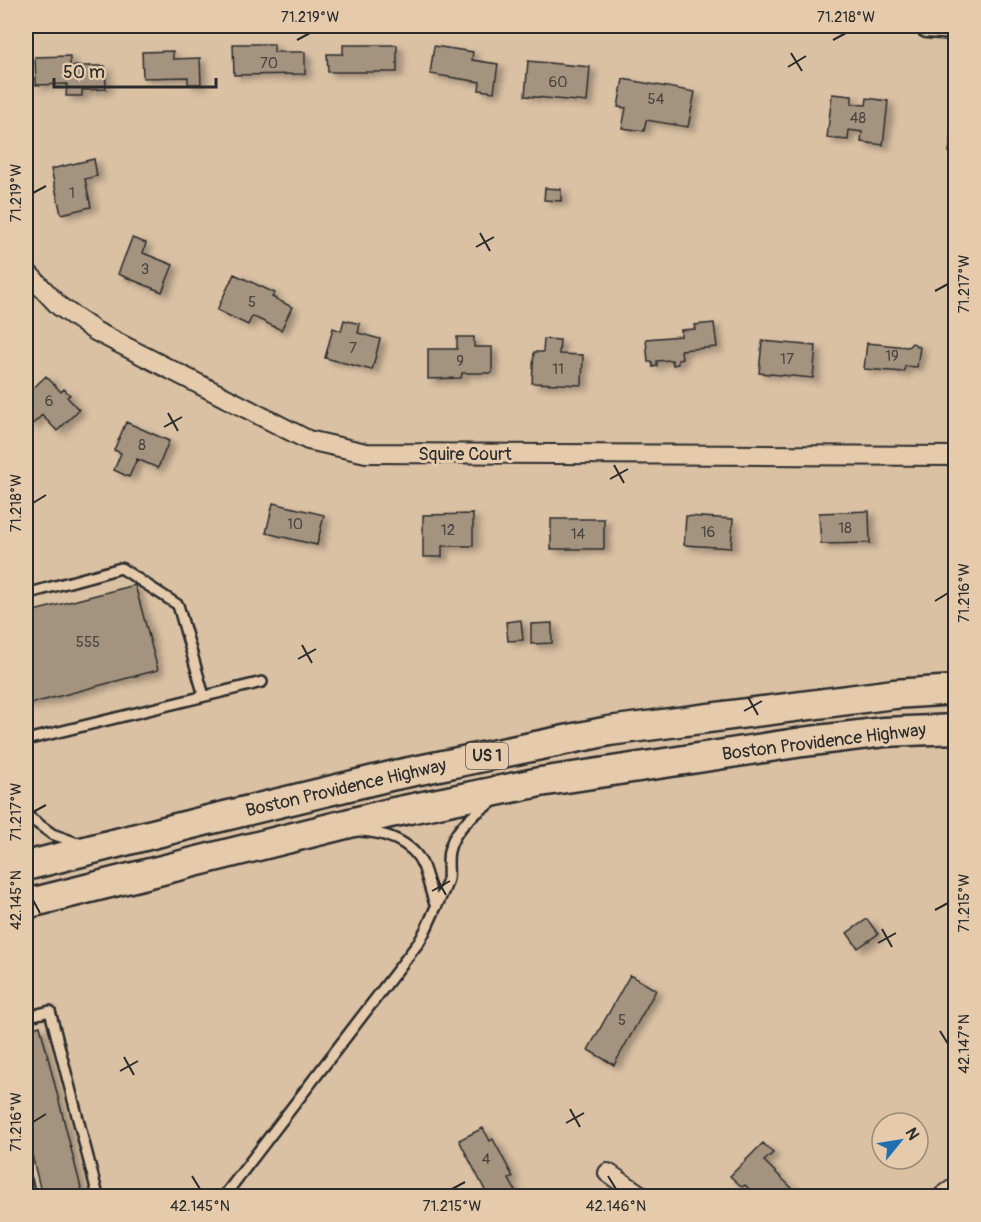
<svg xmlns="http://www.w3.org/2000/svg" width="981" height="1222" viewBox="0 0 981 1222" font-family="Pangolin,sans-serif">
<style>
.building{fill:#a4937f;stroke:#2b2b2b;stroke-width:1.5;filter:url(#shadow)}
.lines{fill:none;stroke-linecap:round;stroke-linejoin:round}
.service-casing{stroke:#2b2b2b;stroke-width:14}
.minor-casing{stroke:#2b2b2b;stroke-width:22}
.tertiary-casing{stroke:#2b2b2b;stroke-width:27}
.primary-casing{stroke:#2b2b2b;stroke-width:33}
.service{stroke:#e5cbac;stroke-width:9}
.minor{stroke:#e5cbac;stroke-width:18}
.tertiary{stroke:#e5cbac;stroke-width:22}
.primary{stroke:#e5cbac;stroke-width:28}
.ticks{fill:none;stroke:#2b2b2b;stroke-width:2}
.labels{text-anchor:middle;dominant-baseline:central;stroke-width:6;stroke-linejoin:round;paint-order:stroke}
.number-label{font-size:15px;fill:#494540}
.shield{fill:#e5cbac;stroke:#635b52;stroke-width:1.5}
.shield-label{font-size:16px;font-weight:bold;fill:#2b2b2b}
.street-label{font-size:18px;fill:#2b2b2b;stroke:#e5cbac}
.neatline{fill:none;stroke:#2b2b2b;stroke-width:2}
.ticks-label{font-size:15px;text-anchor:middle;fill:#2b2b2b}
</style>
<defs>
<filter id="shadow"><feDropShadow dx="6" dy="4" stdDeviation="3" flood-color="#0004"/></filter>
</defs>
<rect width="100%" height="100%" fill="#dac1a4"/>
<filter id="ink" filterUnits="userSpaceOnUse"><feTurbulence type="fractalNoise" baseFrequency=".0167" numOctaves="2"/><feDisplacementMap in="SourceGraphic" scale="12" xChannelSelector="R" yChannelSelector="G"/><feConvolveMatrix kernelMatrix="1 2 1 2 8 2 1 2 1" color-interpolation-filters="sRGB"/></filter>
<g filter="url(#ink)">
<path class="building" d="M233 44H274V52H305V74L234 75Z
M343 45H397V72H328L327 54H343Z
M434 46 473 52 472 60 498 64 494 92 479 90 480 82 430 74Z
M173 51V59L200 58 201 84H188V77L143 78 142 52Z
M70 56V66H105L106 89 82 90V96H66L67 84 36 85 35 57Z
M528 61 590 67 587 102 525 96Z
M623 79 695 92 688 127 646 120 644 131 622 128 626 108 618 107Z
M832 94 852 96V104L866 105 867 98 888 101 883 145 861 142 862 132 849 130 848 140 827 138Z
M953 124 956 125V153L949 152Z
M94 159 97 176 85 179 91 207 61 214 51 169Z
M545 188 561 189V201L544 200Z
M132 238 146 243 143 253 173 265 162 292 118 274Z
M234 274 275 293 272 297 292 307 281 330 252 316 248 325 217 310Z
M344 320 360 324 358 333 380 339 372 370 325 358 333 328 341 331Z
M714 323 717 347 681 350 682 359 678 360V364L673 365 672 360 657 361V366L653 367 652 362H648L646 339 681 336V330L695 329 694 325Z
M457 337H474V347H492V373H462L461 378 428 379V349H457Z
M544 339 560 340 559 354 583 355 582 385 532 383 534 352H543Z
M762 341 816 346 813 378 759 373Z
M867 343 908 347 912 343 915 344 916 346 920 347 917 367 905 366 904 372 864 369Z
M46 376 61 392 64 389 70 395 67 397 79 410 57 431 42 415 32 425 26 418V408L30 403 26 398V395Z
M126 422 169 441 158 468 137 459 129 477 114 470 121 453 114 450Z
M273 503 324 515 317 545 266 533Z
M869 511 870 543 821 544 819 513Z
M473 514V546H442V557H423V515Z
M686 516 733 519 731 548 684 545Z
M551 519H604V549H551Z
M135 585 158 670 26 705V613Z
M521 620 523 640 508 641 506 622Z
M552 623V643L531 644V624Z
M867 919 878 934 858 948 847 933Z
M630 975 656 990 614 1065 588 1050Z
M40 1026 83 1196H42L26 1131V1030Z
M483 1128 490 1141 493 1139 513 1177 509 1179 518 1196H488L459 1140Z
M763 1143 773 1153 764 1161 800 1196H756L745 1185 742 1187 730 1176Z"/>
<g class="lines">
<g class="service-casing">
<path id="service" d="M26 594 121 568 178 605 204 696
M26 740 262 682
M26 815 52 834 80 844
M359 831C383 832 413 841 423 866 428 879 431 894 436 907
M26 1017 50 1011 98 1196
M26 1180 30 1196
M224 1196 419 942C426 931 430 920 435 909 440 899 445 890 448 879 449 870 447 860 449 851 454 829 473 814 491 803"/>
</g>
<g class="minor-casing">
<path id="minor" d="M26 271 59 306 95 331 308 440 366 453 956 456
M608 1173 642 1196
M943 1196 956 1187"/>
</g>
<g class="tertiary-casing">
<path id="tertiary" d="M927 26 956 28"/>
</g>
<g class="primary-casing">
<path id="primary" d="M26 866 204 821 395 775 609 731 894 694 956 690
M26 904 390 813 540 782 803 742 884 732 956 729"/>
</g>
<use href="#service" class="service"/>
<use href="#minor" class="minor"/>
<use href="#tertiary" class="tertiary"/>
<use href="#primary" class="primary"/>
</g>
</g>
<path class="ticks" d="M297 40 310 33M833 40 846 33M791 53 802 71M788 67 806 56M33 193 46 186M480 233 490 251M476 247 494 237M935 291 948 284M168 413 178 431M164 427 182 417M614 465 624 483M610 479 628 469M33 503 46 495M935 601 948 593M302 645 312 663M298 659 316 649M748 697 758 715M744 711 762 701M33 812 46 805M436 877 446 895M432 891 450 881M33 900 40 913M935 910 948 903M882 929 892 947M878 943 896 933M940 1031 948 1044M124 1057 134 1075M120 1071 138 1061M570 1109 580 1127M33 1122 46 1114M566 1123 584 1113M192 1176 200 1189M608 1176 616 1189M452 1189 465 1182"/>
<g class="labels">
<g class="number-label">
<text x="269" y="63">70</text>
<text x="558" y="82">60</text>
<text x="656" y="99">54</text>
<text x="858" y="118">48</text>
<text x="72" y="193">1</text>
<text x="145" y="269">3</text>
<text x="252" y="302">5</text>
<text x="353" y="348">7</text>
<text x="892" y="356">19</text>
<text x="787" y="359">17</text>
<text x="460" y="361">9</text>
<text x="558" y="369">11</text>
<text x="49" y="401">6</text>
<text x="142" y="445">8</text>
<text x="295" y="524">10</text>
<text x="845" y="528">18</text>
<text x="448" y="530">12</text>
<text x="708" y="532">16</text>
<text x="578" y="534">14</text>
<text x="88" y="642">555</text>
<text x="622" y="1020">5</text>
<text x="486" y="1159">4</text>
</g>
<rect class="shield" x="466" y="743" width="42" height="26" rx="4.5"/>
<g class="shield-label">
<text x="487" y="756">US 1</text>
</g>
<g class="street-label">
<text x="465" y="454">Squire Court</text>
<text transform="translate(824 742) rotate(-7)">Boston Providence Highway</text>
<text transform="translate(346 788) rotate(-13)">Boston Providence Highway</text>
</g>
</g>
<rect width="981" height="1222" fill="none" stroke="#e5cbac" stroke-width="66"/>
<g transform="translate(900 1141) rotate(60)"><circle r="28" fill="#e5cbac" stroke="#9b8b78" stroke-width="1.5"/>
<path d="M0-4.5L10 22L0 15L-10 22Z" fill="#1f6fb2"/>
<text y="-9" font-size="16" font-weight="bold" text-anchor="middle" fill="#2b2b2b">N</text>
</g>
<path d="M54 78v9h162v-9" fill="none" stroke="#2b2b2b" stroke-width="3"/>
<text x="63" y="78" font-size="18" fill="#2b2b2b" stroke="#e5cbac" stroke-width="4.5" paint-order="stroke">50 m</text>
<rect x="33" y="33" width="915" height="1156" class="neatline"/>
<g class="ticks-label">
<text x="310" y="22">71.219°W</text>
<text x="846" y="22">71.218°W</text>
<text transform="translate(16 193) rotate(-90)" y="5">71.219°W</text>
<text transform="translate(964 284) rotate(-90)" y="5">71.217°W</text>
<text transform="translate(16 503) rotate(-90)" y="5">71.218°W</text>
<text transform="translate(964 593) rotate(-90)" y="5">71.216°W</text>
<text transform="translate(16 812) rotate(-90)" y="5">71.217°W</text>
<text transform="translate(16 900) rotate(-90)" y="5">42.145°N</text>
<text transform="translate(964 903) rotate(-90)" y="5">71.215°W</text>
<text transform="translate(964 1044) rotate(-90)" y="5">42.147°N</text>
<text transform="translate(16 1122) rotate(-90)" y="5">71.216°W</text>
<text x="200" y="1211">42.145°N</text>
<text x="452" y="1211">71.215°W</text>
<text x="616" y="1211">42.146°N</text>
</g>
</svg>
